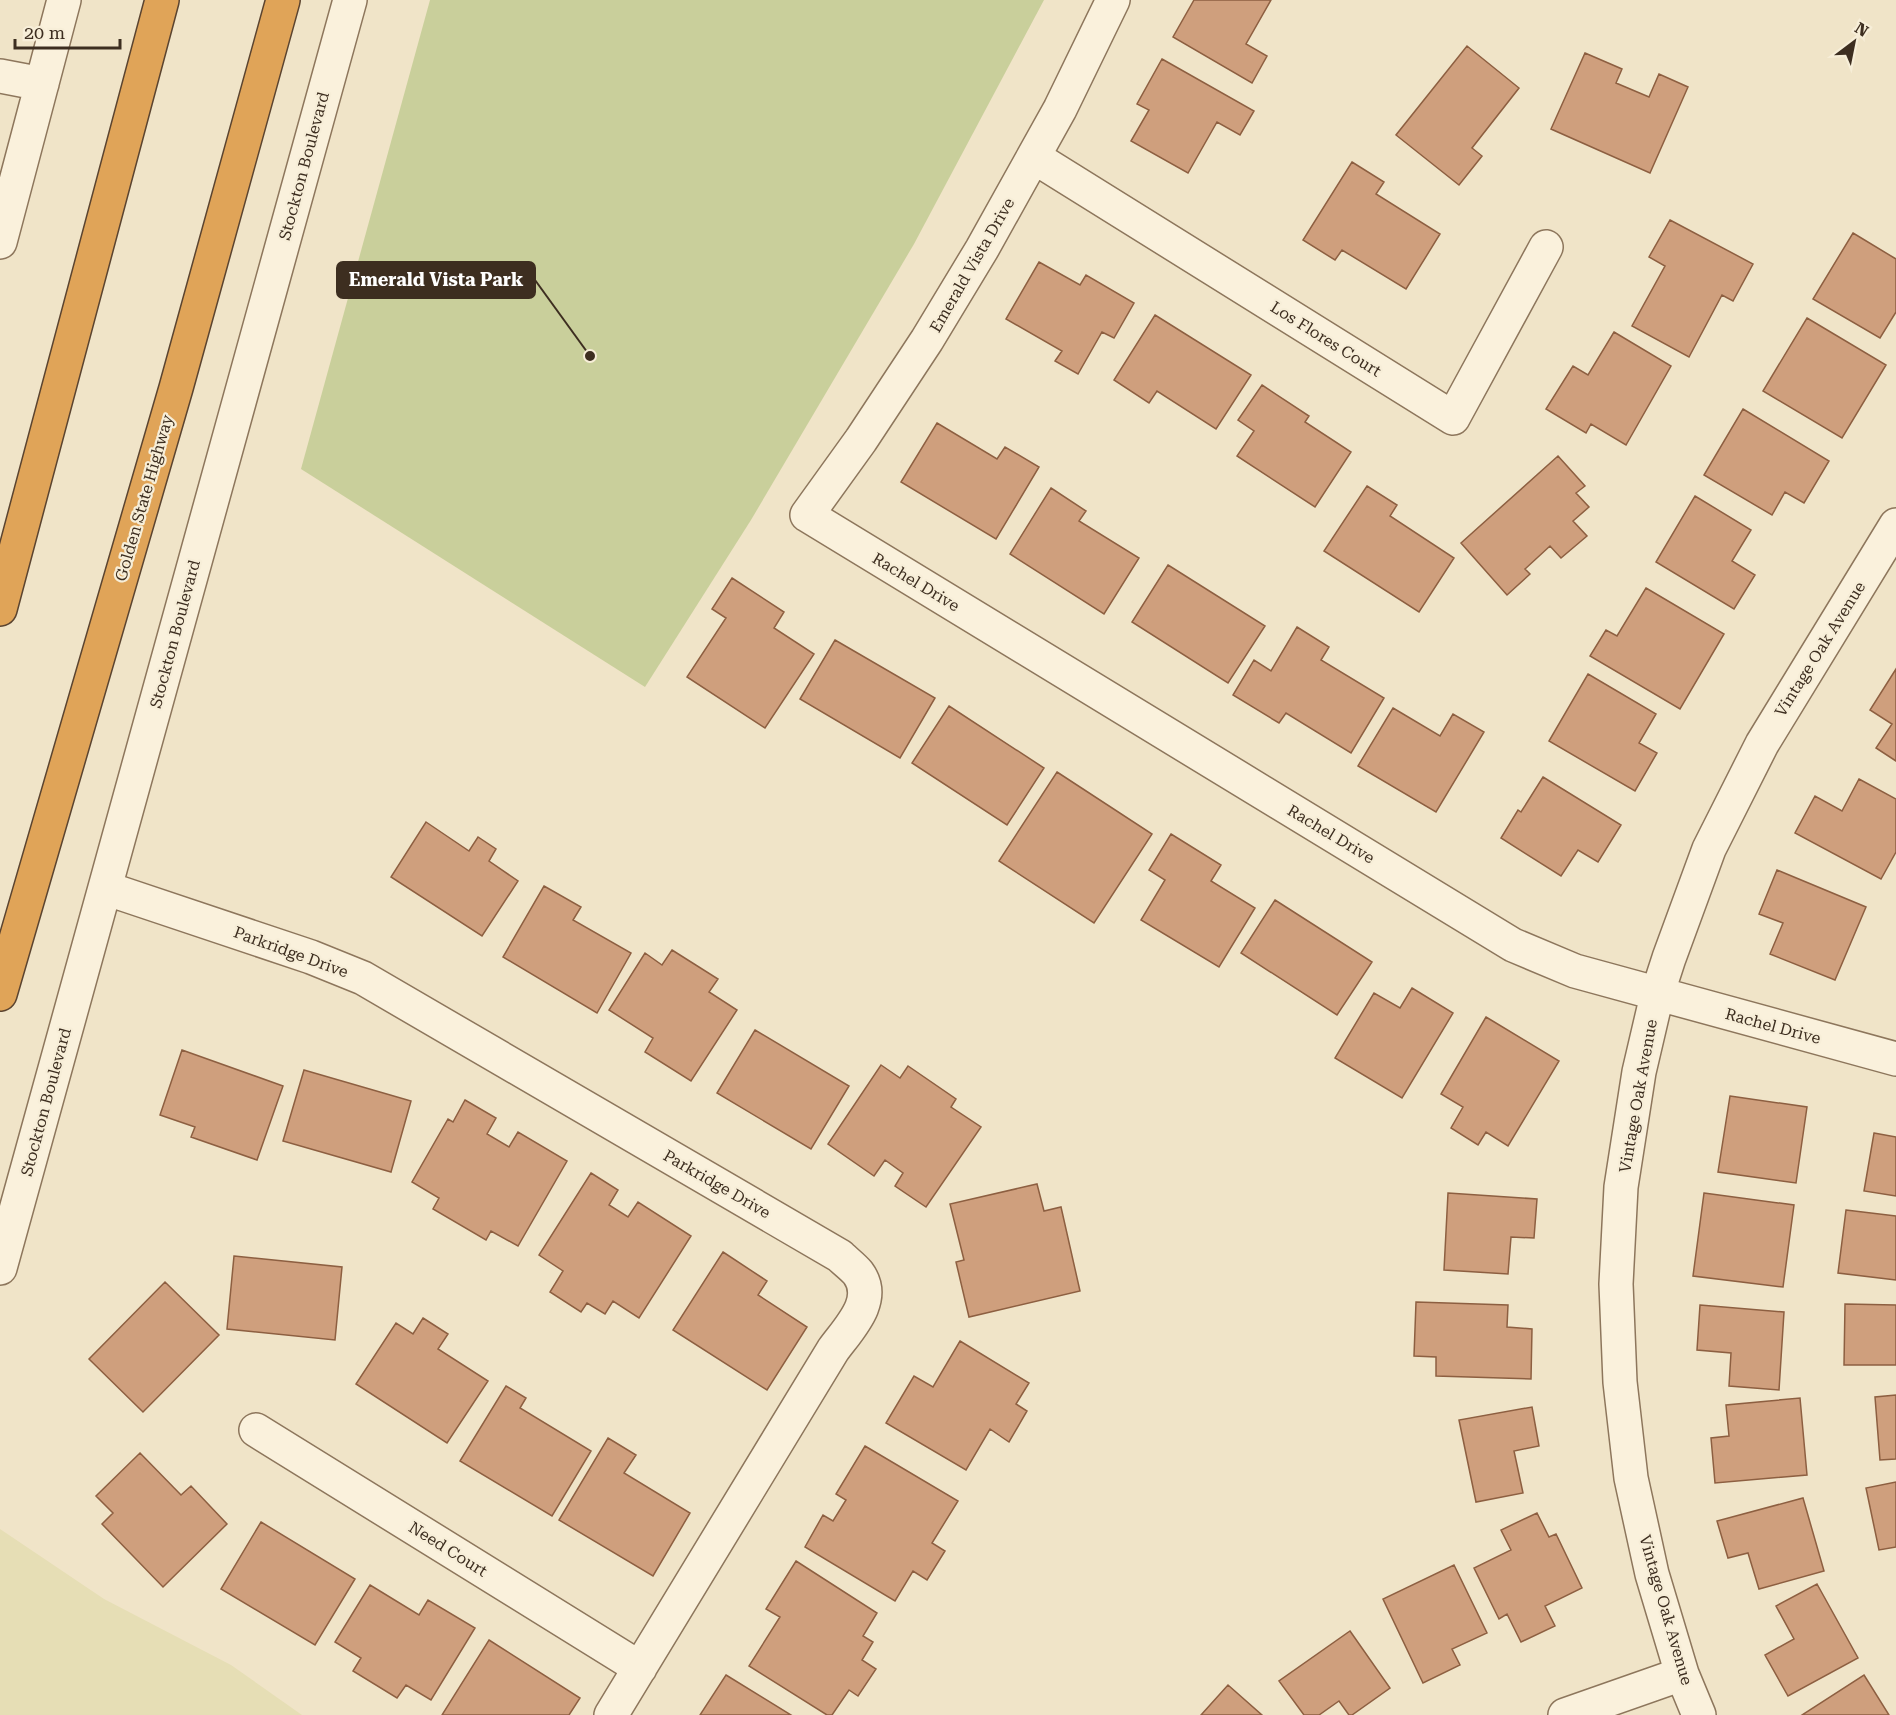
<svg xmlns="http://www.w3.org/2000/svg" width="1896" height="1715" viewBox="0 0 1896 1715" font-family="'Roboto Serif',serif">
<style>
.farmland{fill:#e6deb5}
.green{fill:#c9cf9b}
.building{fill:#cf9f7d;stroke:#8d5f41;stroke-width:1.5}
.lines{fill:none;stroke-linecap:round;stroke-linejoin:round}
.minor-casing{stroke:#8d765c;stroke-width:36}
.highway-casing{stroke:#5b4430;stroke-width:36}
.minor{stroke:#faf1dc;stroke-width:33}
.highway{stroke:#e0a458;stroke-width:33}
.labels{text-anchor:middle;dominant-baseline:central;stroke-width:4.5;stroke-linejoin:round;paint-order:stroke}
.street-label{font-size:16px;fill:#3d2e20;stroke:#f7eed8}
.leader{fill:none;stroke:#3d2e20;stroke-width:2}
.callout-dot{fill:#3d2e20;stroke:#f7eed8;stroke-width:2}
.callout{fill:#3d2e20;stroke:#3d2e20;stroke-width:2}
.callout-label{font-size:18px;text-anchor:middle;font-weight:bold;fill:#fff}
</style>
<rect width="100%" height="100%" fill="#f0e4c8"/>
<path class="farmland" d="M0 1529 104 1599 231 1665 302 1715H0Z"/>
<path class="green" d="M430 0H1044L914 244 751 520 645 687 301 469Z"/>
<path class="building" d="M1194 0H1271L1246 44 1267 56 1252 83 1173 37Z
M1467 46 1519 88 1472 148 1482 156 1459 185 1396 135Z
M1585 53 1622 69 1616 83 1649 97 1659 74 1688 87 1650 173 1551 129Z
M1162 59 1254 111 1240 135 1217 122 1188 173 1131 141 1149 110 1137 104Z
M1352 162 1384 182 1376 194 1440 234 1406 289 1342 250 1335 260 1303 240Z
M1670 220 1753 264 1733 301 1722 295 1689 357 1632 326 1665 266 1649 257Z
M1853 233 1896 259V312L1880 338 1813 299Z
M1039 262 1080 285 1086 275 1134 303 1114 338 1102 332 1078 374 1055 361 1062 351 1006 319Z
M1155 315 1251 375 1216 429 1157 391 1149 403 1114 380Z
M1807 318 1886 365 1842 438 1763 391Z
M1614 332 1671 366 1626 445 1591 424 1586 433 1546 409 1573 366 1588 375Z
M1262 385 1309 416 1305 422 1351 452 1315 507 1237 456 1254 431 1238 420Z
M1743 409 1829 461 1804 503 1785 492 1772 515 1704 475Z
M937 423 997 459 1005 447 1039 467 996 539 901 482Z
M1558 456 1585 486 1576 493 1589 507 1573 521 1587 536 1561 558 1550 546 1525 569 1530 574 1507 595 1461 543Z
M1367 486 1397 505 1390 516 1454 558 1419 612 1324 551Z
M1051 488 1086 511 1079 521 1139 558 1104 614 1010 554Z
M1695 496 1751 530 1732 561 1755 575 1734 609 1656 562Z
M1168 565 1265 626 1228 683 1132 622Z
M732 578 784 612 774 628 814 654 765 728 687 677 726 618 712 609Z
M1646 588 1724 634 1680 709 1590 656 1606 630 1617 636Z
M1297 627 1329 647 1321 660 1384 698 1351 753 1286 713 1279 723 1233 695 1254 660 1271 671Z
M835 640 935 698 900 758 800 699Z
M1896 669V761L1876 748 1892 724 1870 710Z
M1588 674 1656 714 1639 743 1657 753 1635 791 1549 741Z
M949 706 1044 768 1007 825 912 763Z
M1393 708 1440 736 1453 714 1484 732 1436 812 1358 766Z
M1057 772 1152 834 1094 923 999 861Z
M1543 777 1621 825 1598 862 1578 850 1561 876 1501 838 1518 810 1521 812Z
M1859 779 1896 799V852L1881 879 1795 833 1815 796 1842 811Z
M426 822 469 851 478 837 496 849 489 861 518 881 482 936 391 877Z
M1171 834 1221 865 1211 881 1255 908 1219 967 1141 920 1165 880 1149 870Z
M1777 870 1866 907 1835 980 1770 954 1783 923 1759 914Z
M544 886 581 907 573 920 631 953 597 1013 503 957Z
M1275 900 1372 962 1337 1015 1241 953Z
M672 950 718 979 709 992 737 1010 691 1081 645 1052 653 1038 609 1010 645 953 662 965Z
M1412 988 1453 1013 1402 1098 1335 1058 1374 993 1400 1008Z
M1486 1017 1559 1061 1508 1146 1486 1132 1478 1145 1451 1128 1463 1107 1441 1094Z
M755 1030 849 1086 811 1149 717 1093Z
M182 1050 283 1086 257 1160 191 1137 195 1127 160 1115Z
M881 1065 900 1078 908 1066 956 1099 951 1107 981 1127 926 1207 895 1186 903 1173 885 1160 874 1176 828 1144Z
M304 1070 411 1101 391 1172 283 1141Z
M1730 1096 1807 1107 1796 1183 1718 1172Z
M465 1100 496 1118 487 1134 509 1147 518 1132 567 1161 518 1246 491 1231 486 1240 433 1209 439 1198 412 1182 448 1119 453 1122Z
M1874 1133 1896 1137V1196L1864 1191Z
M591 1173 618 1190 609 1205 628 1217 638 1202 691 1236 639 1318 613 1301 605 1314 587 1303 581 1312 550 1292 563 1271 539 1255Z
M1037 1184 1044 1211 1061 1207 1080 1291 969 1317 956 1262 964 1260 950 1204Z
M1448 1193 1537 1199 1534 1238 1511 1237 1508 1274 1444 1270Z
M1704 1193 1794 1205 1783 1287 1693 1276Z
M1846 1210 1896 1216V1280L1838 1273Z
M723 1252 767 1281 758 1295 807 1327 767 1390 673 1330Z
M234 1256 342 1267 335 1340 227 1329Z
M165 1282 219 1335 143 1412 89 1359Z
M1416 1302 1508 1305 1507 1327 1532 1329 1531 1379 1436 1376V1357L1414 1356Z
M1845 1304 1896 1305V1365H1844Z
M1700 1305 1784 1312 1779 1390 1729 1386 1731 1353 1697 1350Z
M423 1318 448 1334 438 1349 488 1381 447 1443 356 1384 396 1323 413 1334Z
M960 1341 1029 1383 1016 1404 1027 1411 1009 1442 990 1429 966 1470 886 1423 914 1376 933 1387Z
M506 1386 526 1398 520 1408 591 1451 552 1516 460 1461Z
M1896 1395V1459L1880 1460 1875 1397Z
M1800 1398 1807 1475 1715 1483 1711 1438 1729 1436 1726 1405Z
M1532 1407 1539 1446 1514 1451 1523 1493 1476 1502 1459 1420Z
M608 1438 636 1455 624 1473 690 1513 653 1576 559 1520Z
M865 1446 958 1501 932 1543 945 1551 927 1580 913 1571 895 1601 805 1547 823 1515 833 1521 846 1500 836 1494Z
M140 1453 181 1495 191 1486 227 1524 163 1587 102 1524 113 1513 96 1496Z
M1896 1482V1547L1879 1550 1866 1488Z
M1803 1498 1824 1571 1759 1589 1748 1553 1728 1558 1717 1521Z
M1537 1513 1549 1537 1556 1534 1582 1588 1545 1606 1555 1626 1521 1642 1507 1614 1499 1619 1474 1568 1511 1550 1501 1530Z
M261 1522 355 1579 315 1645 221 1589Z
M796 1561 877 1613 863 1636 873 1642 862 1660 876 1669 858 1696 849 1690 832 1715H827L749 1666 780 1617 766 1609Z
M1454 1565 1487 1633 1452 1649 1460 1665 1423 1683 1383 1599Z
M1817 1584 1858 1658 1788 1696 1765 1655 1794 1639 1776 1606Z
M370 1585 419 1615 428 1600 475 1628 431 1700 406 1685 397 1698 353 1671 361 1658 335 1642Z
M1350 1631 1390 1688 1352 1715H1349L1339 1701 1319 1715H1304L1279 1681Z
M489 1640 580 1698 569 1715H442Z
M726 1675 791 1715H700Z
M1864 1675 1889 1715H1802Z
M1228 1685 1262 1715H1201Z"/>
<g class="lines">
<g class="minor-casing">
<path id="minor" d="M1113 0 1060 109 982 249 927 340 861 440 807 515 1513 945 1575 971 1896 1059
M0 76 42 84
M1034 157 1453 418 1546 247
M0 242 64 0
M105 888 311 957 363 978 840 1256C846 1262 853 1267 858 1273 878 1300 849 1328 833 1350L611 1715
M0 1268 350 0
M256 1430 640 1668
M1565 1715 1682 1674
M1699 1715 1682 1674 1652 1574 1631 1478 1620 1382 1616 1284 1621 1187 1639 1072 1657 995 1669 958 1709 849 1762 744 1896 525"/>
</g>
<g class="highway-casing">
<path id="highway" d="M0 609 162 0
M0 994 176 388 283 0"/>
</g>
<use href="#minor" class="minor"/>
<use href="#highway" class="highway"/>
</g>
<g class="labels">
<g class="street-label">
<text transform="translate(304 166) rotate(-75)">Stockton Boulevard</text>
<text transform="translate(972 265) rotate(-60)">Emerald Vista Drive</text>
<text transform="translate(1326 339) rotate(32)">Los Flores Court</text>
<text transform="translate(144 498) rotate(-74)">Golden State Highway</text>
<text transform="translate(916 582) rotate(31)">Rachel Drive</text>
<text transform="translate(175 634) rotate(-75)">Stockton Boulevard</text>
<text transform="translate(1820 649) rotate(-58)">Vintage Oak Avenue</text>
<text transform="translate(1331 834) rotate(31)">Rachel Drive</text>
<text transform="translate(291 952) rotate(20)">Parkridge Drive</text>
<text transform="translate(1773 1026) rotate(15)">Rachel Drive</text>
<text transform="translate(1638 1096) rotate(-80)">Vintage Oak Avenue</text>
<text transform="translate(46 1102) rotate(-75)">Stockton Boulevard</text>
<text transform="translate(717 1184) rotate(30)">Parkridge Drive</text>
<text transform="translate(448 1549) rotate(32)">Need Court</text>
<text transform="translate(1666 1610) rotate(74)">Vintage Oak Avenue</text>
</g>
</g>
<path class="leader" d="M590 356L535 280"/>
<circle class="callout-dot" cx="590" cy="356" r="6"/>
<rect class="callout" x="337" y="262" width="198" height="36" rx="6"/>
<g class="callout-label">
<text x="436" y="286">Emerald Vista Park</text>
</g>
<g transform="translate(1854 42) rotate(32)" stroke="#f7eed8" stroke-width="4.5" paint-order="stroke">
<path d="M0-4.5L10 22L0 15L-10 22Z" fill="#3d2e20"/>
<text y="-9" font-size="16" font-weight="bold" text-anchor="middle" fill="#3d2e20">N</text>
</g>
<path d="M15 39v9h105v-9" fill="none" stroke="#3d2e20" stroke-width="3"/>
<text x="24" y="39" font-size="18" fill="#3d2e20" stroke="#f7eed8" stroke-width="4.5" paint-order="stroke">20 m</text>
</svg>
